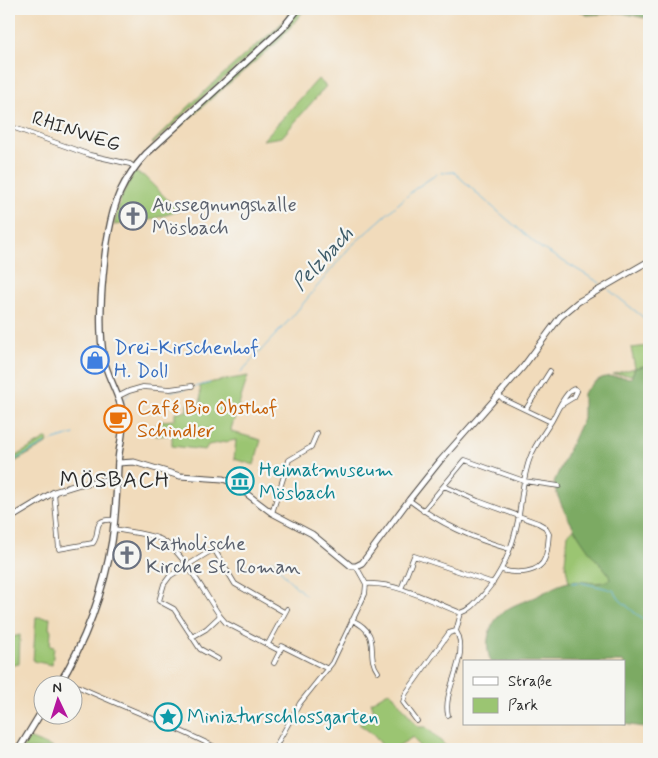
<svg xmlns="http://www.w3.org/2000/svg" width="658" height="758" viewBox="0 0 658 758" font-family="Mynerve,sans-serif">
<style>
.green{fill:#9bc572;stroke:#63784e}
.forest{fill:#7caa64;stroke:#546a48}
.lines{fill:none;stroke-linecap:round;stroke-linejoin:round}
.stream{stroke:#61b6dd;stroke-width:1}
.minor-casing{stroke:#494541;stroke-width:5.5}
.tertiary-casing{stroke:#494541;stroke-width:7}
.secondary-casing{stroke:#494541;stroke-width:8}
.minor{stroke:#fff;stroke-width:4}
.tertiary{stroke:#fff;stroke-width:5}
.secondary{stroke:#fff;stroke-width:5.5}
.labels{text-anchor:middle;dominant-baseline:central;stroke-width:4.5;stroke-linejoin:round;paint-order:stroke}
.street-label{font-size:20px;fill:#2b2b2b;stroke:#f6f6f2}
.worship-label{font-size:20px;fill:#5b616d;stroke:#f6f6f2;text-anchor:start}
.shop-label{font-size:20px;fill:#366cbe;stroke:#f6f6f2;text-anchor:start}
.food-label{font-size:20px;fill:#c56008;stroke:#f6f6f2;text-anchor:start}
.culture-label{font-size:20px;fill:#0d838f;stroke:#f6f6f2;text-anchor:start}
.water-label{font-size:21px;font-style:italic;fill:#3e5c69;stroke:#f6f6f2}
.quarter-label{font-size:22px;letter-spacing:1px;fill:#2b2b2b;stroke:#f6f6f2}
</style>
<rect width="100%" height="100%" fill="#f6f6f2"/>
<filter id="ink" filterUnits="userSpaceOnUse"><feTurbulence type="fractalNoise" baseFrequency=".02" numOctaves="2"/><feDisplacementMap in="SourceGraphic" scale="10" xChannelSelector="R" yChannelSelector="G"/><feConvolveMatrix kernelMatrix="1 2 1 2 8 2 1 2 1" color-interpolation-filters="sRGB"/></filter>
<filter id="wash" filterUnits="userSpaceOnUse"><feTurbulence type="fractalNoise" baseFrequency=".0096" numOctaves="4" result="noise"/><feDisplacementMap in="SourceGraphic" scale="20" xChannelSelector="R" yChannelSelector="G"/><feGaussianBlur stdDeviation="1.12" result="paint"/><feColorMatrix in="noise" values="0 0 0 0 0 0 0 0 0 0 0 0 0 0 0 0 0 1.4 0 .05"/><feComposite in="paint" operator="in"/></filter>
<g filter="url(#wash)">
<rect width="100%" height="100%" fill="#f1dbbb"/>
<path class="green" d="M293 9H295C276 33 254 51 232 71 205 94 179 119 153 144L152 143C180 115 208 87 238 61 257 43 278 31 293 9Z
M299 9H305L279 41 212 98 157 148Z
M318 79 326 86 282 137 263 140Z
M134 172 144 176 179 211 146 221 114 225 121 198Z
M649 346V365L635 368 632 375 613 374 635 368 631 348Z
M248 376 231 429 232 432 261 440 254 465 234 459 236 440 208 445 205 450 172 446V435L156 436V425H160V421L175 420V412L187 411V404L201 403 200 386 213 382Z
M47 438 48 443 9 465V460Z
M574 529 594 557 609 573 610 580C602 585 581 581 569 582L565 562 568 534Z
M36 617 50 618 49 629 51 630 50 646 54 647 52 665 33 661Z
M20 635 19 664 9 666V638Z
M390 691 418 727H426L449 749H421L413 737 393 749H385L374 735 359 724 375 714 371 702Z
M29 738 31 739 56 749H22Z"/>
<path class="forest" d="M576 9H634L645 13 647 17 645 18 622 13 587 15Z
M649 365V728L624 724V662H491C484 645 488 625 502 613 511 605 526 601 537 596 547 591 558 584 569 582 582 579 599 587 610 580 608 569 599 564 592 555 579 538 557 503 554 482L583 418V393C601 374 606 375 631 378L635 368Z"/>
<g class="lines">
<path class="stream" d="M616 9H620
M441 173 454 172 481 197 541 248 600 283
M609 290 649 322
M240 373 292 317 349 248 416 188 437 174
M194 387 210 383
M171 391 185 389
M123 401V400L130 393
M51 441 74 434
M9 463 46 443
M272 559 287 578 305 595
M572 583 579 582 613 590 620 600 649 625"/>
</g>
</g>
<g filter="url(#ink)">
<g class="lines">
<g class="minor-casing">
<path id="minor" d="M9 126 90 155 130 164 134 167
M117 397 129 391 143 387 170 389 192 386
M526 409 550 371
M551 422C556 414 566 389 575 389L577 391 574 397 561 405
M444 486 478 501 538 523 545 527 549 534C548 542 548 551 545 558 540 574 515 574 502 570
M54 492 59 549 93 543C102 531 90 518 115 520
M409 500C439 523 473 539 510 549
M423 511 465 460 524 481 559 486
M272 513 289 460 311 447 317 433
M114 529C128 532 146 533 160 539 181 548 206 596 220 616L226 623 280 651 282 646 328 669
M366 584C396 582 433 602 461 613 471 610 477 602 484 594 503 572 514 544 519 515 522 496 523 476 530 458 534 446 544 433 551 422L503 399 498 394
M401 589 414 556 493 583
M352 620C384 635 364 653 378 672
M192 637 206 629 220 616
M268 644 287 609
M218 659 200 649 174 609 159 601 164 584 170 576 214 549 235 584 284 612
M274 663 280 651
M62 679C114 704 168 723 219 749
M448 715C442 689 471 656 456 631L461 613
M417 721 403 702 406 693 449 633 456 631
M274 749 300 703 332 663 365 594 366 584 356 566"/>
</g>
<g class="tertiary-casing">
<path id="tertiary" d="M118 463 134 462 180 476 223 479 231 482 272 513 312 534 351 566H356L362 563 409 500 440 461 523 367 560 317 578 302 649 261
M9 519 54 492 80 484 118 478"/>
</g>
<g class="secondary-casing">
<path id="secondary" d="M58 686C85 643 104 591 112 541 116 515 117 488 118 462 119 448 123 435 123 421 123 399 108 380 104 360 96 319 104 229 120 192 127 177 135 166 146 154L282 29 298 9
M19 749 42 711"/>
</g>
<use href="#minor" class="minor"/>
<use href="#tertiary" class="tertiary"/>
<use href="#secondary" class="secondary"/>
</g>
</g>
<defs>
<g id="church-ring" transform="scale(1.4375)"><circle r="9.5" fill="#f6f6f2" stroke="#6b7280" stroke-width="1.5"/><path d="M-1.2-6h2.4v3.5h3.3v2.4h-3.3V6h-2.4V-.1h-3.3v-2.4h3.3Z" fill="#6b7280"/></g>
<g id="shop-ring" transform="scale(1.4375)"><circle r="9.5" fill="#f6f6f2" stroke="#3f7fe0" stroke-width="1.5"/><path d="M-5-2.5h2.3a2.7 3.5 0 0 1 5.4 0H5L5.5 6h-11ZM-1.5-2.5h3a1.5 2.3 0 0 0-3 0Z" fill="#3f7fe0"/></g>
<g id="cafe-ring" transform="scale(1.4375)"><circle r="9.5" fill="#f6f6f2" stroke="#e8710a" stroke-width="1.5"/><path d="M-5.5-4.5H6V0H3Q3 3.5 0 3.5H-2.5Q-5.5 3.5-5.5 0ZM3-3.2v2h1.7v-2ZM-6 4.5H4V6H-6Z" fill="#e8710a"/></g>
<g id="museum-ring" transform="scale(1.4375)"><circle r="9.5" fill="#f6f6f2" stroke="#0f9aa8" stroke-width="1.5"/><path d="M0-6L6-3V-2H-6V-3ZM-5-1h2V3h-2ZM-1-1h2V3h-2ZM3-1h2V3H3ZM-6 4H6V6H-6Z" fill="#0f9aa8"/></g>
<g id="sight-ring" transform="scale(1.4375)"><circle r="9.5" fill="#f6f6f2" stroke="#0f9aa8" stroke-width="1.5"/><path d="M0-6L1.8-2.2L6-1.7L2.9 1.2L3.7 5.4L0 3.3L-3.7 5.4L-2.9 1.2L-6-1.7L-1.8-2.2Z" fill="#0f9aa8"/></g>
</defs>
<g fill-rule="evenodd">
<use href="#church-ring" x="133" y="216"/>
<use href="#shop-ring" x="95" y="360"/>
<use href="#cafe-ring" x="118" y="419"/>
<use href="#museum-ring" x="240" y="481"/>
<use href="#church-ring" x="127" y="555"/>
<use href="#sight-ring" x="168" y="717"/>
</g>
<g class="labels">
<g class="street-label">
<text transform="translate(76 132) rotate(18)">RHINWEG</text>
</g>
<g class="worship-label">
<text x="152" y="205">Aussegnungshalle<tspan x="152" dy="23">Mösbach</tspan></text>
<text x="146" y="544">Katholische<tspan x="146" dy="23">Kirche St. Roman</tspan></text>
</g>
<g class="shop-label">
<text x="114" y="348">Drei-Kirschenhof<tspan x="114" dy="23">H. Doll</tspan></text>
</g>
<g class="food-label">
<text x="137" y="408">Café Bio Obsthof<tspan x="137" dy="23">Schindler</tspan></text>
</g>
<g class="culture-label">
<text x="259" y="470">Heimatmuseum<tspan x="259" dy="23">Mösbach</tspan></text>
<text x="187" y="717">Miniaturschlossgarten</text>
</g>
<g class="water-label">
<text transform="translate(323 259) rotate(-47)">Pelzbach</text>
</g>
<g class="quarter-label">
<text x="115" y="481">MÖSBACH</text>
</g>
</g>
<rect width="658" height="758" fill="none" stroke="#f6f6f2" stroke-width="30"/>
<rect x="463" y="660" width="162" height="65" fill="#f6f6f2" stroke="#a5a5a2"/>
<rect x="473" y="677" width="25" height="8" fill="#ffffff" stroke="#a5a5a2"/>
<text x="508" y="686" font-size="15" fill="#2b2b2b">Straße</text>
<rect x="473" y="698" width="25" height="15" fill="#9bc572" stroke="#a5a5a2"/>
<text x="508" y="710" font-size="15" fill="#2b2b2b">Park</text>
<g transform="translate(58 700) rotate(356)"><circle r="24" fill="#f6f6f2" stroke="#a5a5a2"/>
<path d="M0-4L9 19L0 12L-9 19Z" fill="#b5179e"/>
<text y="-8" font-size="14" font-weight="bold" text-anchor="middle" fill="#2b2b2b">N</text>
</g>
</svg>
